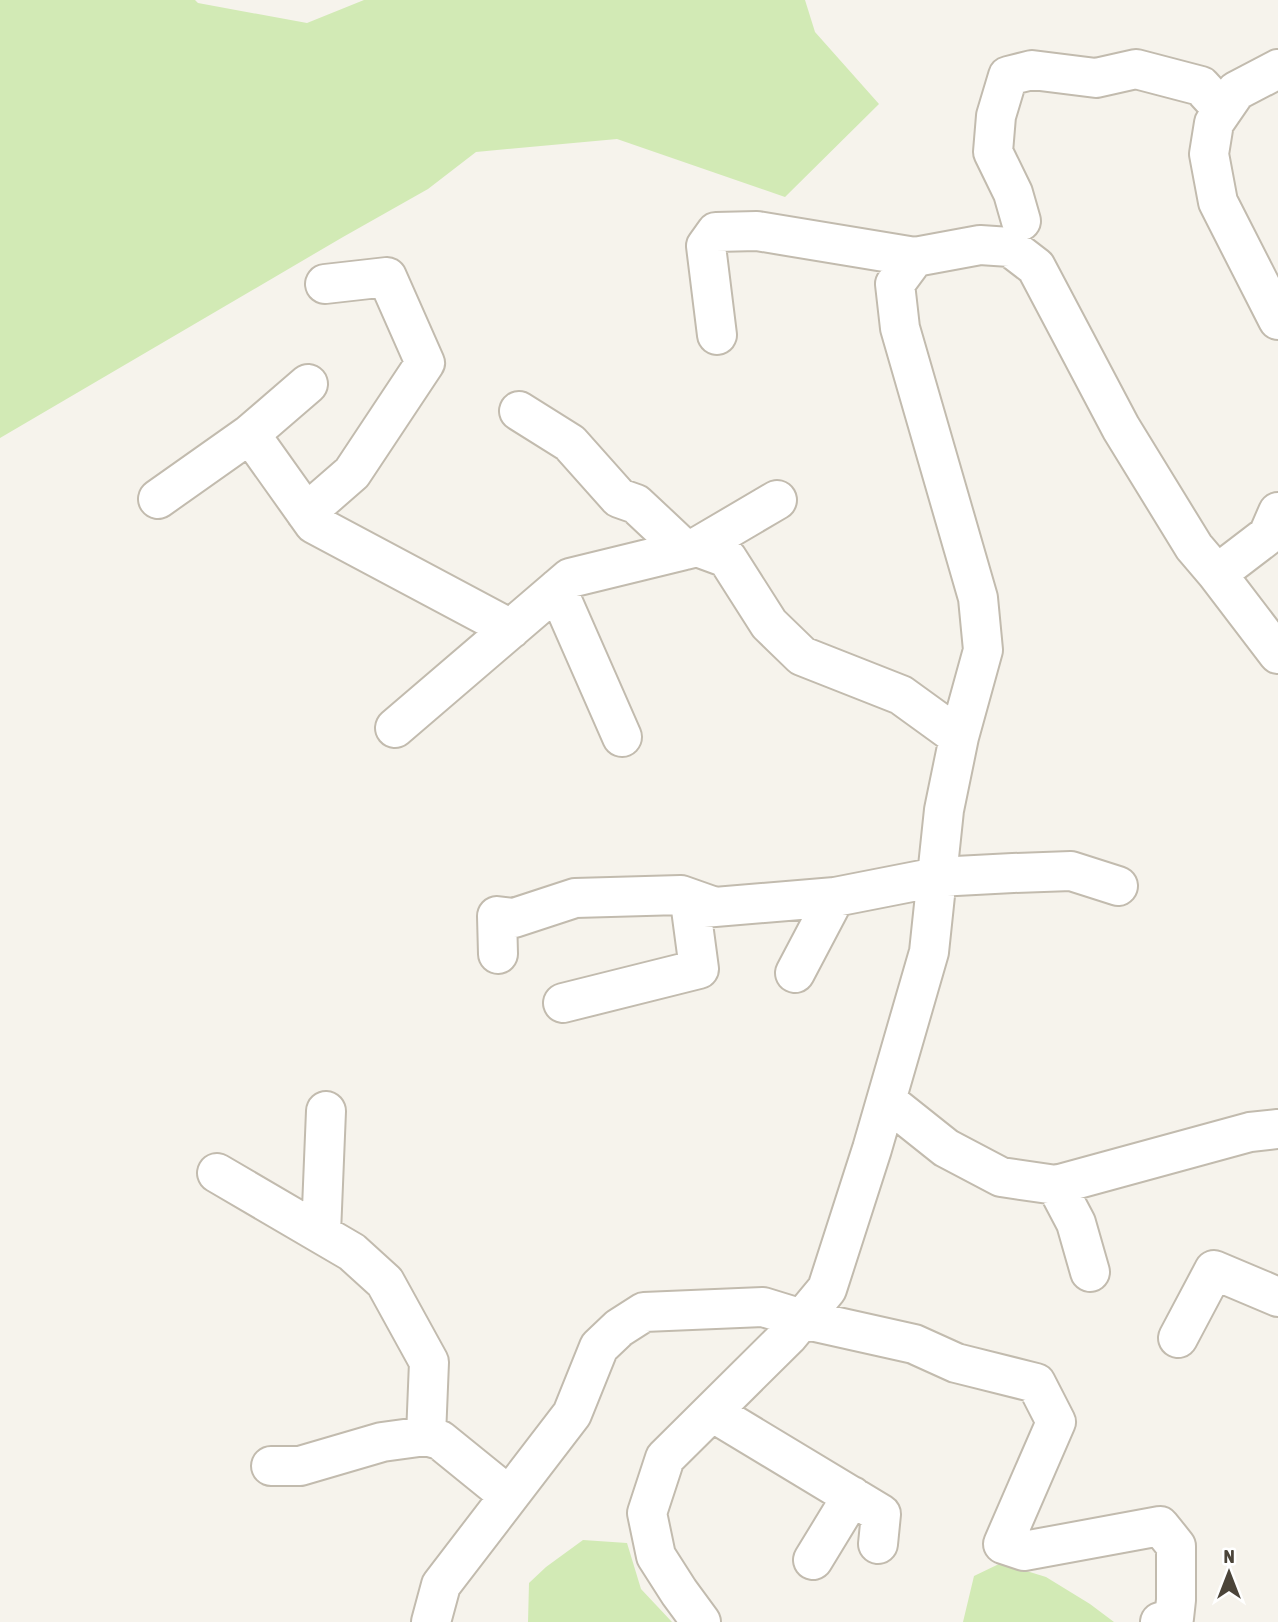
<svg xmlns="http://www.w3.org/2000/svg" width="1278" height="1622" viewBox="0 0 1278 1622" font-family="'Asap Condensed',sans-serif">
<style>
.green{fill:#d2eab5}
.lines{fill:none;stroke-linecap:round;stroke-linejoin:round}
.minor-casing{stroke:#c2bbae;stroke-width:42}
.minor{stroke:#fff;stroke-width:38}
</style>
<rect width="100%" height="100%" fill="#f6f3ec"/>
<path class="green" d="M0 0H195L198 3 307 23 364 0H805L815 32 879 104 785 197 617 139 476 152 428 189 343 237 0 438Z
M583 1540 627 1543 641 1589 672 1622H528L529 1583 546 1567Z
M1001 1563 1046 1577 1090 1604 1114 1622H963L974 1576Z"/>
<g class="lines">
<g class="minor-casing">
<path id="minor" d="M1278 69 1236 91 1214 123 1209 154 1218 202 1278 320
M1021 221 1013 193 993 152 996 116 1008 76 1032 70 1096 78 1136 69 1201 86 1223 110
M717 335 706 246 716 232 757 231 915 257
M308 384 250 434 314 524 511 629
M519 411 570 443 619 498 636 504 685 550
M158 499 250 434
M306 513 352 473 425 363 387 277 325 284
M697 547 777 500
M1217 574 1268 535 1278 512
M557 589 622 737
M395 728 570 578 697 547 727 558 769 624 802 656 901 695 959 737
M498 954 497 916 514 918 575 898 681 895 715 907
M795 973 835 897 937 877 1013 873 1071 871 1118 886
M563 1003 699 969 691 909 835 897
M887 1101 946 1148 1001 1177 1056 1185 1250 1132 1278 1129
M217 1173 352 1252 385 1282 429 1362 426 1436 440 1440 509 1496
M1056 1185 1076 1223 1090 1272
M321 1233 326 1111
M1178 1338 1214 1270 1278 1297
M712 1412 881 1514 878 1544
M271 1466H300L382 1442 426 1436
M813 1560 852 1496
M431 1622 441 1585 572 1414 599 1347 619 1328 644 1312 763 1307 802 1319 914 1344 956 1363 1036 1383 1056 1422 1003 1544 1024 1551 1160 1526 1176 1546V1600L1174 1618 1160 1622
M701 1622 679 1592 656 1556 647 1513 665 1458 788 1336 827 1289 872 1149 929 952 944 810 959 737 983 650 978 598 900 328 895 284 915 257 980 245 1010 247 1036 267 1121 428 1194 547 1217 574 1278 654"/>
</g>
<use href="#minor" class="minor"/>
</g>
<g transform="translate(1229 1573)" stroke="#ffffff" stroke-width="5" paint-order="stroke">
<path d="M0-5L12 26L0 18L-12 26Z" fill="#4b4439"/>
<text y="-10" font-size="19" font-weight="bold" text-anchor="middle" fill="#4b4439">N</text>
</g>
</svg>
